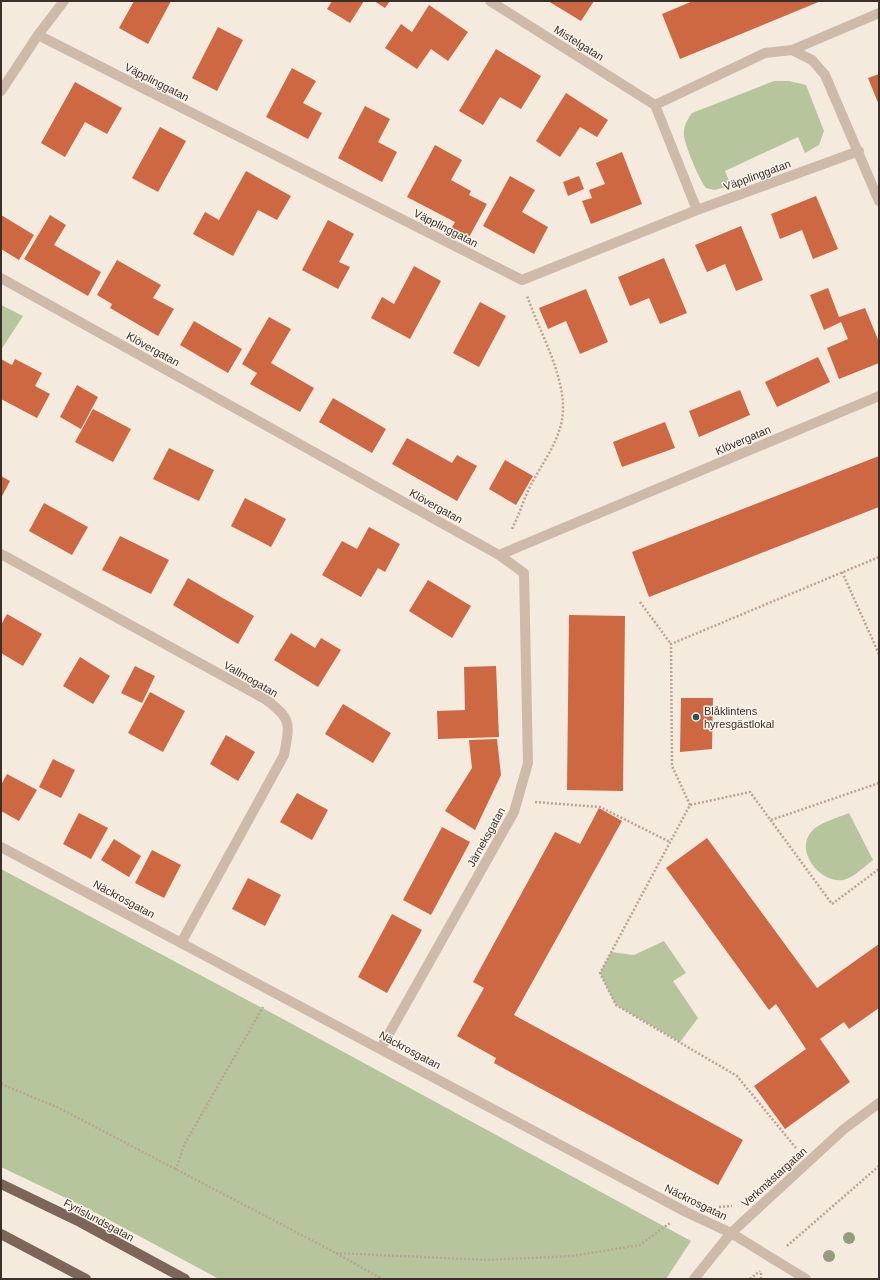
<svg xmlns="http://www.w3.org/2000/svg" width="880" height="1280" viewBox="0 0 880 1280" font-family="Helvetica,sans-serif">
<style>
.green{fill:#b6c59c}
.building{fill:#ce6842}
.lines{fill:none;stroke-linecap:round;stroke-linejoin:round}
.path{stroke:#baa492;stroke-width:2.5;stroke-dasharray:2 2;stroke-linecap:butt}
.minor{stroke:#cebaa8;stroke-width:10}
.major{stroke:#7d6659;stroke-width:10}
.tree{fill:#959b7c}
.poi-dot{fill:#1b585f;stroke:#fbf4eb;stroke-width:1.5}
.labels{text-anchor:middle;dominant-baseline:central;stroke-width:3;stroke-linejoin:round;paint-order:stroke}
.street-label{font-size:11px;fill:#3a2f29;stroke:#fbf4eb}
.poi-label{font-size:11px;fill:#3a2f29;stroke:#fbf4eb;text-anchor:start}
</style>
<rect width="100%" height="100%" fill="#f4eade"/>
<path class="green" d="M774 81H789L806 85 824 131 819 145 805 153 798 137 725 171 731 186 714 190 706 188C699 179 686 148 684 136 683 127 687 120 692 113Z
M1 305 23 316 1 350Z
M849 813 873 860C865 866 853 878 843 880 819 883 793 849 813 830 819 823 840 817 849 813Z
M1 869 283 1019 691 1241 666 1279H219L87 1208 1 1167Z
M664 941 686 973 673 981 698 1018 680 1042 616 1005 600 973 611 952 634 955Z"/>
<path class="building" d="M134 1H171L148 44 119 28Z
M332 1H364L350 23 327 9Z
M374 1H390L385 8Z
M548 1H594L581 21Z
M693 1H821L680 59 662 14Z
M429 5 468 32 448 61 431 49 417 69 385 48 401 24 412 32Z
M218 27 243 40 217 91 192 78Z
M496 49 541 76 521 109 500 97 483 125 459 111Z
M292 68 316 81 303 103 322 113 308 139 266 117Z
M879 74V105L868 78Z
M75 82 122 108 107 134 85 122 65 157 41 143Z
M566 93 608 120 597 137 580 127 560 157 536 141Z
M365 106 390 119 378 142 397 152 382 182 338 158Z
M160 127 186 141 158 192 132 178Z
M435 145 462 160 451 180 471 191 469 195 487 204 468 239 451 229 455 222 407 197Z
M622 152 642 204 591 224 582 201 592 198 589 190 605 184 596 163Z
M246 171 291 196 277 220 258 210 233 256 193 234 205 212 219 220Z
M510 176 535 190 522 212 548 227 534 254 483 226Z
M579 176 584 189 568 196 563 182Z
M816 196 838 249 813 259 802 230 780 239 771 214Z
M1 215 34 235 19 260 1 249Z
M50 215 66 225 54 245 101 272 88 296 24 259Z
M328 220 354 234 339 262 350 267 338 289 302 270Z
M741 226 763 280 736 291 725 264 707 272 695 245Z
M664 258 687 313 660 324 649 298 630 306 618 277Z
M117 260 161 285 153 298 174 309 158 336 110 308 112 304 97 295Z
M414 266 441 281 410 339 371 318 382 297 394 304Z
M828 288 839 317 865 308 879 342V363L839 379 827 348 848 339 841 322 824 330 810 295Z
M586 289 608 342 580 354 566 321 548 329 539 308Z
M480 302 506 316 479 367 453 353Z
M269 317 291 329 271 363 314 388 300 412 250 384 257 373 242 364Z
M194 321 242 349 228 373 180 345Z
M818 357 830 382 777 407 765 382Z
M1 359 12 365 15 359 42 373 35 386 50 394 37 418 1 399Z
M77 385 98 397 81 429 60 417Z
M740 390 750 415 699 437 689 411Z
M333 398 386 429 372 453 319 422Z
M93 409 131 429 113 462 75 442Z
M665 422 675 448 622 467 613 442Z
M407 438 452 463 457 455 477 466 457 501 392 464Z
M169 448 214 470 199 501 153 479Z
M879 456V507L649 597 632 552Z
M505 460 533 476 516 505 489 489Z
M1 476 10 481 1 498Z
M245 498 286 519 271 547 231 526Z
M44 503 88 527 72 555 29 531Z
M369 527 400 544 385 572 378 568 361 597 322 575 342 541 357 549Z
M120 536 169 560 151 594 102 570Z
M188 578 254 616 238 644 173 605Z
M428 580 471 606 452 638 409 611Z
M7 614 42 634 23 666 1 653V625Z
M569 615 625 616 623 791 567 790Z
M291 633 315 648 321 638 341 650 318 687 274 660Z
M80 657 110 676 93 704 63 686Z
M135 666 155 676 142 703 121 693Z
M496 666 499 737 438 739 437 711 465 710 464 667Z
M150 692 185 711 163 752 128 733Z
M681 698H713L712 749 680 752Z
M343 704 391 733 373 763 325 734Z
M226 735 255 752 238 781 210 764Z
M497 739 501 775 475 830 445 811 472 768 469 740Z
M53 759 75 770 61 798 39 787Z
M7 774 37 790 19 821 1 811V785Z
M297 793 328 810 312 840 280 822Z
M599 808 622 821 514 1015 743 1140 718 1185 494 1063 496 1058 457 1036 484 988 473 982 555 832 580 844Z
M79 813 108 828 91 859 63 844Z
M442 827 470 842 431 915 403 900Z
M707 838 817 988 879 944V1008L849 1029 844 1022 820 1039 850 1082 785 1129 754 1086 806 1049 776 1004 769 1010 666 868Z
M114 839 141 856 129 877 101 860Z
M152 850 181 865 164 898 135 883Z
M248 878 281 895 265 926 232 909Z
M392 914 422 930 387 993 358 977Z"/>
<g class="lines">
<path class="path" d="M512 529C518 517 522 505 527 493 540 464 564 439 563 406 562 370 539 330 527 296
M842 572 879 654
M640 602 671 644
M535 802 600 807 670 842
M690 805 672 766 671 644 879 557
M771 820 879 783
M1 1084 59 1108 336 1253 382 1279
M796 1148 737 1076 616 1005 600 973 690 805 750 792 832 904 879 869
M176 1170 184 1145 263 1007
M719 1207 732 1206
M787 1246 879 1166
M336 1253 487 1260 572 1256 640 1245 670 1223
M750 1279 760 1271
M761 1279V1272"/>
<path class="minor" d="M490 1 655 105 765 53 792 50 812 60 825 75 879 201
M38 35 522 280 697 210 859 151
M792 50 879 13
M1 91 38 35 64 1
M655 105 697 210
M1 278 499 555 524 573 528 763 514 812 381 1048
M1 554 265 699C292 719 290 723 284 755L181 943
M499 555 879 396
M1 847 686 1212 731 1233 806 1279
M694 1279 731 1233 844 1129 879 1103"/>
<path class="major" d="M1 1184 80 1222 185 1279
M1 1234 86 1279"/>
</g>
<g class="tree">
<circle cx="849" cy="1238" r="6"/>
<circle cx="829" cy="1256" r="6"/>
</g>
<circle class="poi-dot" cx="696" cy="717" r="4"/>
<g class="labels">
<g class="street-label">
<text transform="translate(579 43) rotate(32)">Mistelgatan</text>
<text transform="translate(157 82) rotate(27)">Väpplinggatan</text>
<text transform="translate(757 175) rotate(-20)">Väpplinggatan</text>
<text transform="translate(446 228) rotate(27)">Väpplinggatan</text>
<text transform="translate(153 349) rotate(29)">Klövergatan</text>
<text transform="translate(743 440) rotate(-23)">Klövergatan</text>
<text transform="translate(436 506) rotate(29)">Klövergatan</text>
<text transform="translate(251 679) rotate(30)">Vallmogatan</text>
<text transform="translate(486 837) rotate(-61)">Järneksgatan</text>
<text transform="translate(124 899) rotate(28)">Näckrosgatan</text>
<text transform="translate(410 1050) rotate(28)">Näckrosgatan</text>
<text transform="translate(774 1177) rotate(-42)">Verkmästargatan</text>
<text transform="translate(696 1202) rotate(26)">Näckrosgatan</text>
<text transform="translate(99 1220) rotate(28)">Fyrislundsgatan</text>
</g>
<g class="poi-label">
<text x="704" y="711">Blåklintens<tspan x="704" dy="13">hyresgästlokal</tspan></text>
</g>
</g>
<rect width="880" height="1280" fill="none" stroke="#3a2f29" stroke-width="4"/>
</svg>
